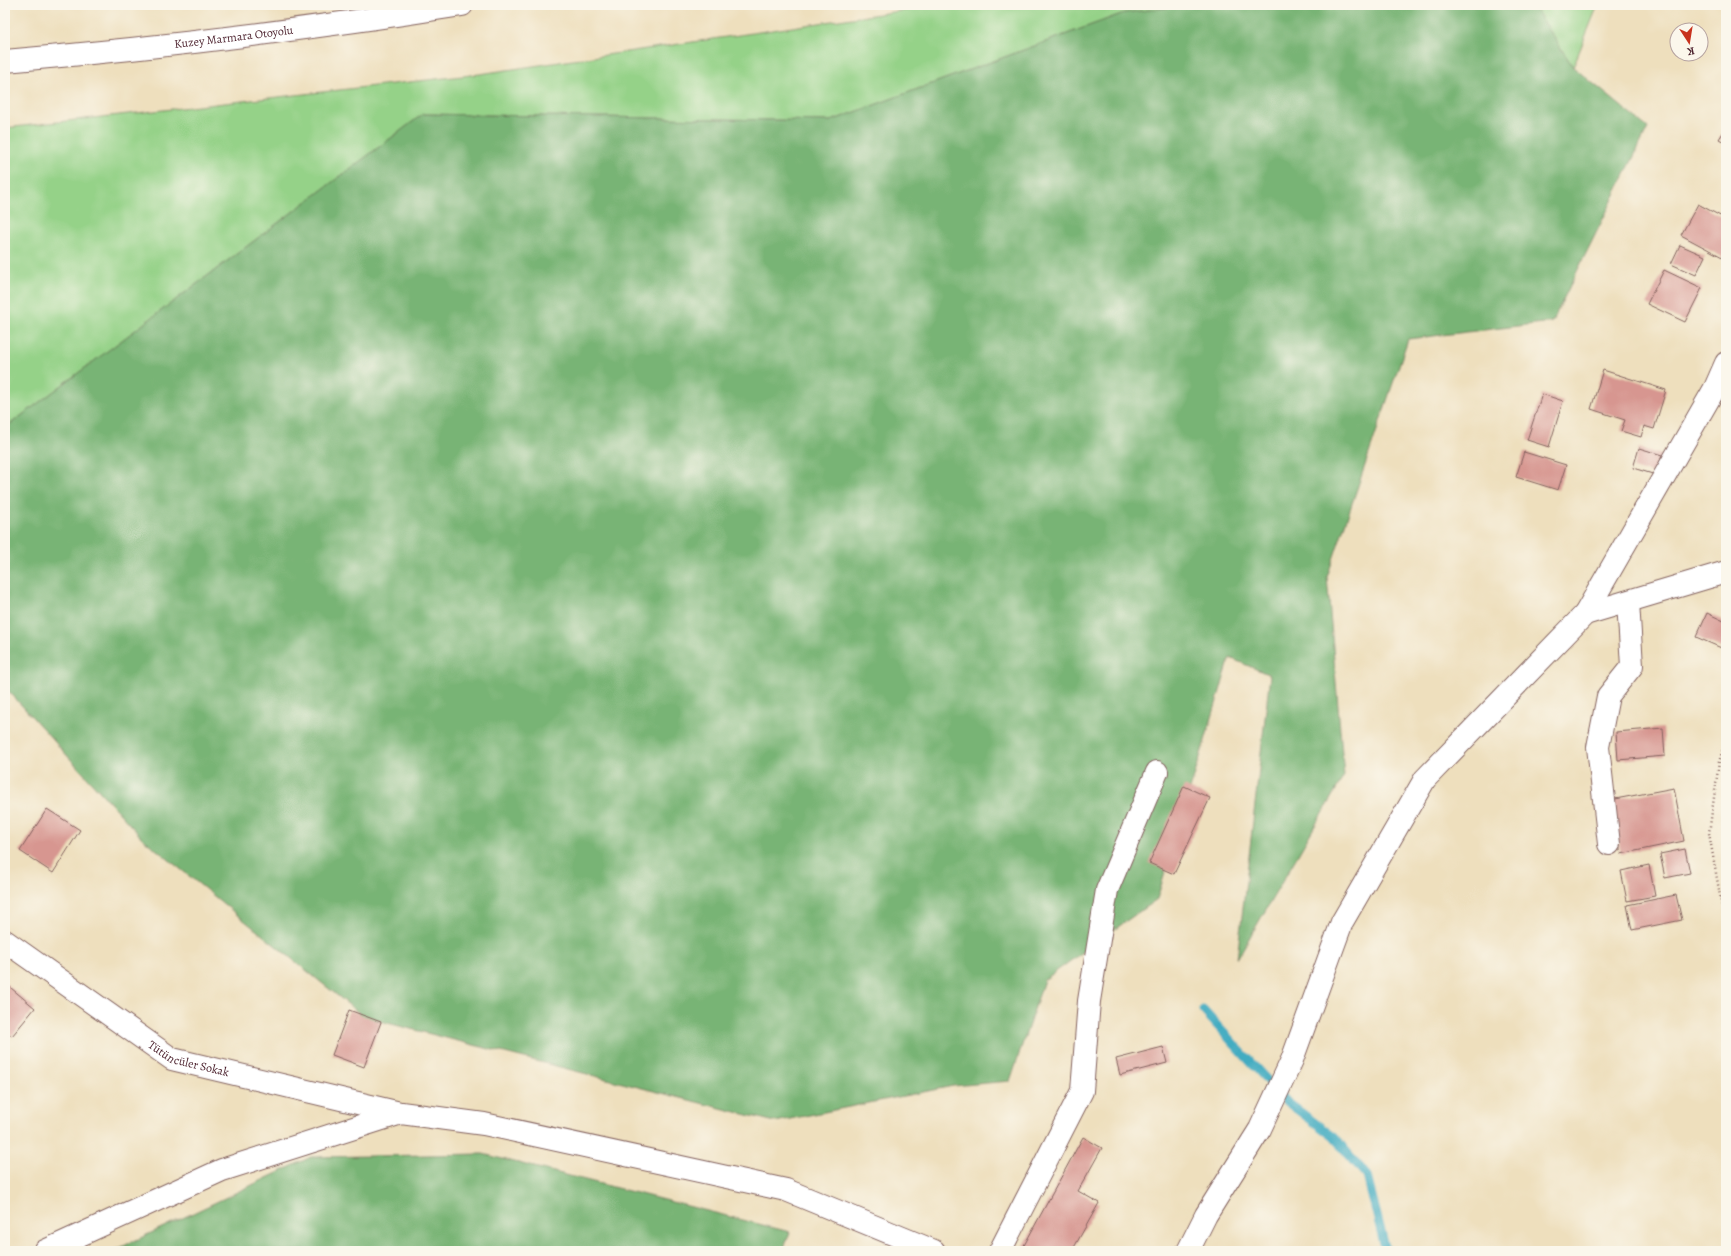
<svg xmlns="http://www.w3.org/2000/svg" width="1731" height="1256" viewBox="0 0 1731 1256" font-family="Alegreya,serif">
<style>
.green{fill:#95d288;stroke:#70785a}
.forest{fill:#78b474;stroke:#616a50}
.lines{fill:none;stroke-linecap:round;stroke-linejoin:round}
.stream{stroke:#42acc1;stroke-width:9}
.building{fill:#d79690}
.minor-casing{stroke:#83625e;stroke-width:24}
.tertiary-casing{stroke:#83625e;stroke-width:24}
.motorway-casing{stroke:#83625e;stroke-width:24}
.path{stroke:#83625e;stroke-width:2.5;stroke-dasharray:1 3;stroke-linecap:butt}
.minor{stroke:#fff;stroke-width:22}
.tertiary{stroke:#fff;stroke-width:22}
.motorway{stroke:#fff;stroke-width:22}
.labels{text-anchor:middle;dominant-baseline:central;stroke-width:4;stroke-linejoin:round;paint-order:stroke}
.street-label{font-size:12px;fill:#4a1f2b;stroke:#fbf7ec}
</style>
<rect width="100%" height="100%" fill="#fbf7ec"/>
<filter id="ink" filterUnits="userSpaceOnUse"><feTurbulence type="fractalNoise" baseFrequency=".025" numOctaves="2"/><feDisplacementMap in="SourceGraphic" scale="8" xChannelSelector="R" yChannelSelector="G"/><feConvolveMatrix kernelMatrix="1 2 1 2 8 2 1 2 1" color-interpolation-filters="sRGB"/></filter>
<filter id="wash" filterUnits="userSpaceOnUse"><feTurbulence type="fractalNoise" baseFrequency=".012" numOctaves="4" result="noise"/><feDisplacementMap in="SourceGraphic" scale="16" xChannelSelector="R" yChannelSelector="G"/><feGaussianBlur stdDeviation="0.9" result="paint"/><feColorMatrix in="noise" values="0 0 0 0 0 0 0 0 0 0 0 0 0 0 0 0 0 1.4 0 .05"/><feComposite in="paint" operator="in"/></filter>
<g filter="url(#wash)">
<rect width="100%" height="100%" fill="#eedfbd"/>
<path class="green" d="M939 5H1189L1124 13 831 121 423 114 5 428V128L480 74Z
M1533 5H1598L1573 67Z"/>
<path class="forest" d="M1189 5H1533L1573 67 1648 128 1552 322 1408 339 1327 577 1344 776 1237 959 1270 675 1230 658 1157 899 1044 980 1010 1081 953 1086 775 1122 364 1017 142 838 5 687V428L423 114 831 121 1124 13Z
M483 1154 790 1232 783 1251H113L311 1157Z"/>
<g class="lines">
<path class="stream" d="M1203 1010 1287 1102 1334 1137 1367 1176 1386 1251"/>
</g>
<g id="blocks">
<path class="building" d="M1726 128V143L1719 139Z
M1698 204 1726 219V259L1681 235Z
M1680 245 1705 256 1696 275 1671 264Z
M1664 270 1702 288 1685 322 1647 304Z
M1603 370 1666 390 1654 429 1644 426 1641 437 1621 431 1625 420 1591 409Z
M1542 394 1563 401 1549 447 1527 440Z
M1639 448 1662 455 1656 475 1633 468Z
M1524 452 1566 465 1558 490 1516 477Z
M1707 613 1726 622V650L1696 637Z
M1663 728 1665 756 1618 760 1616 732Z
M1184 786 1210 798 1174 874 1149 863Z
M1674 788 1684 841 1621 854 1610 800Z
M47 809 80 830 53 873 20 851Z
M1685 849 1690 873 1665 878 1660 854Z
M1649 865 1655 896 1627 901 1621 871Z
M1676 895 1682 920 1632 930 1627 905Z
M5 983 35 1008 12 1036 5 1031Z
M349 1010 381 1022 364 1067 332 1055Z
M1163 1047 1167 1063 1120 1075 1116 1059Z
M1083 1137 1102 1148 1078 1191 1099 1203 1072 1251H1021Z"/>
</g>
</g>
<g filter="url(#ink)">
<use href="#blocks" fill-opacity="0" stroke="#83625e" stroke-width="1"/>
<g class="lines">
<g class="minor-casing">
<g id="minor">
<path d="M1585 614 1726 572"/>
<path d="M1609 844 1598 747 1608 696 1632 666 1628 602"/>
<path id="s1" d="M5 941 172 1059 400 1113"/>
<path d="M45 1251 222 1170 401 1113 484 1124 786 1190 934 1251"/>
<path d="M1000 1251 1082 1091 1089 1001 1107 890 1157 772"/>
</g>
</g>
<g class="tertiary-casing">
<path id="tertiary" d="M1188 1251 1206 1215 1260 1129 1292 1060 1342 922 1425 779 1585 614 1715 388 1726 363"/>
</g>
<g class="motorway-casing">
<g id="motorway">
<path id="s2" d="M5 61C156 48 312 29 462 5"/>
</g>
</g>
<path class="path" d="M1726 739 1719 762 1709 833 1726 930"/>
<use href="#minor" class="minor"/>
<use href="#tertiary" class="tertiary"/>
<use href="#motorway" class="motorway"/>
</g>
</g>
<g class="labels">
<g class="street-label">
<text stroke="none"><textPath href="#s2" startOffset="230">Kuzey Marmara Otoyolu</textPath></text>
<text stroke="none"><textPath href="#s1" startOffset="220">Tütüncüler Sokak</textPath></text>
</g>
</g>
<rect width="1731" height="1256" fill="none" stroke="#fbf7ec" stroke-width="20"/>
<g transform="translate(1689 42) rotate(168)"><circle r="19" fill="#fbf7ec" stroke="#b4a19f"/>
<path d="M0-3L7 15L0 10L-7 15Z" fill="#c8321e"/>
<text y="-6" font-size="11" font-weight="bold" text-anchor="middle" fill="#4a1f2b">K</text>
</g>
</svg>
